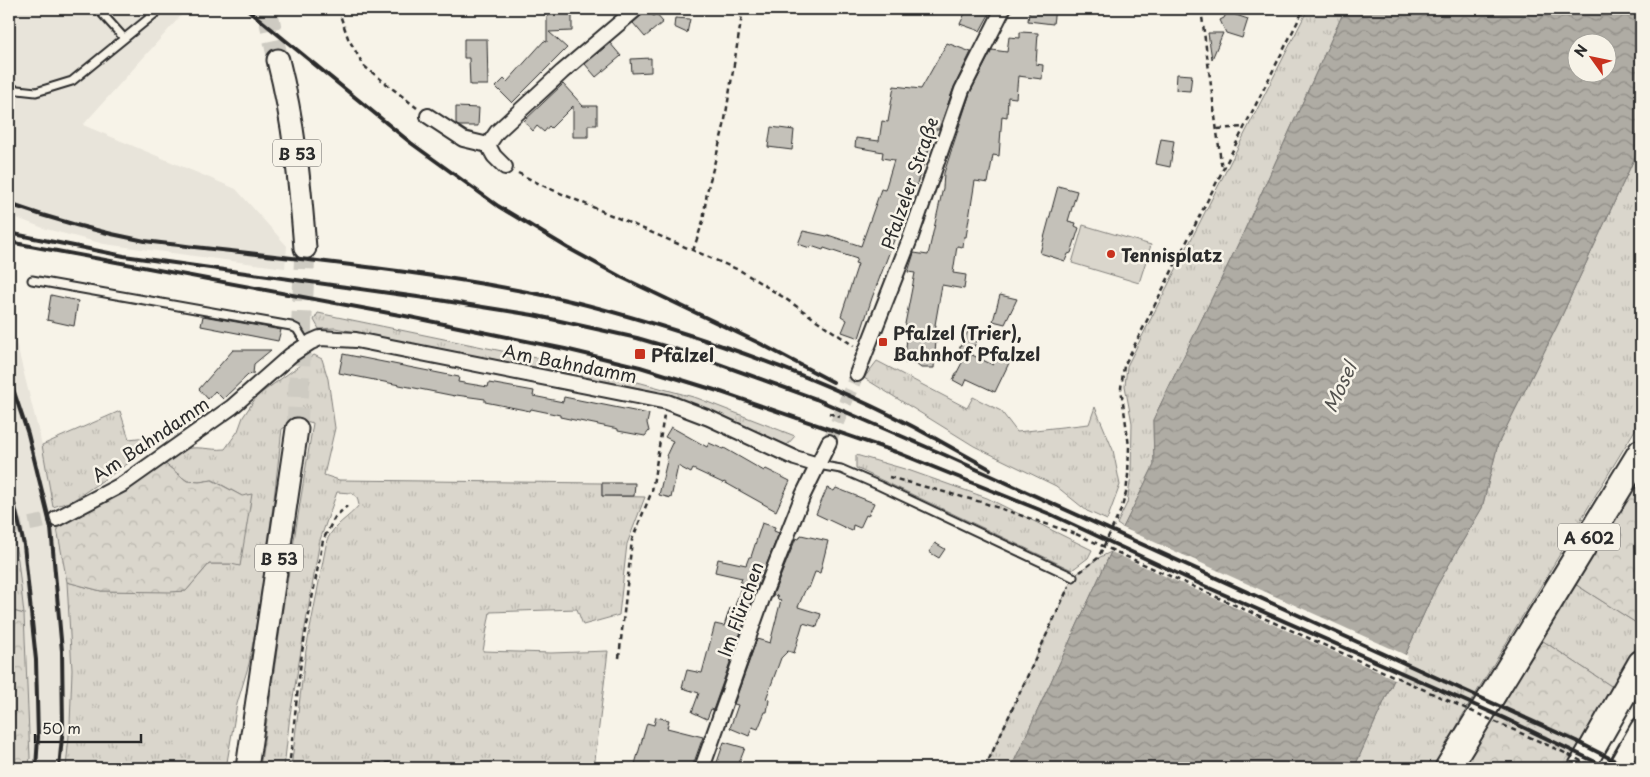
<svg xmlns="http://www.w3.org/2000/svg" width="1650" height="777" viewBox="0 0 1650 777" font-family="'Playpen Sans',sans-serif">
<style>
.built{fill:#e8e4da}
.grass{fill:url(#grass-tufts);stroke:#82807c}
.forest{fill:url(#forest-crowns);stroke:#82807c}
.park{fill:#dad6cc;stroke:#82807c}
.water{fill:url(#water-waves);stroke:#7a7874;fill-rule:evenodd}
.pier{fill:#f7f3e8}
.building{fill:#c4c1b9;stroke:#2b2b2b}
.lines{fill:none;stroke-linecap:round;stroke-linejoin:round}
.street-tunnel{stroke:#cecbc2;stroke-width:14;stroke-dasharray:14 7;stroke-linecap:butt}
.primary-tunnel{stroke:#cecbc2;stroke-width:21;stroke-dasharray:21 11;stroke-linecap:butt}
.lane-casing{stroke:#2b2b2b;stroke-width:11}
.street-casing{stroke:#2b2b2b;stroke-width:18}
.secondary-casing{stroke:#2b2b2b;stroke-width:24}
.primary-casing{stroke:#2b2b2b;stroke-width:25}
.highway-casing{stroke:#2b2b2b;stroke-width:29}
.path{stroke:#2b2b2b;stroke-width:2.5;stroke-dasharray:5 4;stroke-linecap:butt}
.lane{stroke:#f7f3e8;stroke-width:7}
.street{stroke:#f7f3e8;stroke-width:14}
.secondary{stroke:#f7f3e8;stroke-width:20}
.primary{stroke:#f7f3e8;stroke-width:21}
.highway{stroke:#f7f3e8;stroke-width:25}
.rail{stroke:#2b2b2b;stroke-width:4}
.path-bridge{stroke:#2b2b2b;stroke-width:2.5;stroke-dasharray:5 4;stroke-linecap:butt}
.poi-dot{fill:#c8321e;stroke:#f7f3e8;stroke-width:2}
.labels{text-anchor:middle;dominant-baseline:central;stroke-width:5;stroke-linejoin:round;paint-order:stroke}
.shield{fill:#f7f3e8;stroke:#686764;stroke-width:1}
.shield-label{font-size:16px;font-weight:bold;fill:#2b2b2b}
.street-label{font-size:18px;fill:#2b2b2b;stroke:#f7f3e8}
.poi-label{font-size:18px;font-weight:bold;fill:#2b2b2b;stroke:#f7f3e8;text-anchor:start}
.water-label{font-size:19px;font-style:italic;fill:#53524f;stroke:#f7f3e8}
</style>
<defs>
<pattern id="grass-tufts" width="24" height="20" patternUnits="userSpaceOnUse" patternTransform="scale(1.25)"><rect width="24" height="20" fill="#dad6cc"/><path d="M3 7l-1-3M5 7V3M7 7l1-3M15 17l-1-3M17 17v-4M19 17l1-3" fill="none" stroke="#bbb8af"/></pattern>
<pattern id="forest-crowns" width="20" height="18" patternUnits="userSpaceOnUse" patternTransform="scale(1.25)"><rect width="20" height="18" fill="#dad6cc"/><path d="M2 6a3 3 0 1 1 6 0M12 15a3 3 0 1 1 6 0" fill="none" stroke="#bbb8af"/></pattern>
<pattern id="water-waves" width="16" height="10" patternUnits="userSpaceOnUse" patternTransform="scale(1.25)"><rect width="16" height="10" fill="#afaca4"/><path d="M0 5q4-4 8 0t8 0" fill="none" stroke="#8f8c86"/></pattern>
</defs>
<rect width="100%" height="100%" fill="#f7f3e8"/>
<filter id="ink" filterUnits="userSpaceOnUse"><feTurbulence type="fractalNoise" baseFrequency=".02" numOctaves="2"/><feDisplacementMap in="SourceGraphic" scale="10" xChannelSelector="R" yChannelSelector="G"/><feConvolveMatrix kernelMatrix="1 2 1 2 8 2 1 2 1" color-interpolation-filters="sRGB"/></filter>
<g filter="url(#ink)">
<path class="built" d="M9 9H187L83 125 236 189 287 246 285 268 104 244 46 229 9 215Z
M9 334 17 346 42 445 67 582 72 670 70 725 66 768H28L30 758 24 614 18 560 9 517Z"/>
<path class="grass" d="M1308 9H1345L1241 238 1153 420 1154 465 1123 528 1117 524 1127 503 1131 476 1132 423 1125 386 1127 366Z
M1641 144V420L1464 713 1434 768H1354L1436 587 1482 508 1498 444 1558 324Z
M318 313 589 369 697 398 795 436 787 445 692 403 649 390 335 328 319 329 314 320Z
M314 355 322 359 328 379 335 428 324 475 339 480 602 483V496L645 497 627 544 619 615 583 625 577 609 490 612 483 651 551 653 608 651 594 768H291L306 650 327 540C335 523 348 519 359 505L357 497 351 493 337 492 320 540 290 715 284 768H260L283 608 313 423 298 419 282 429 274 499 258 615 249 664 237 704 226 768H66L70 725 72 670 67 582 101 591H186L209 564H231L242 496 213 480 199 482 187 481 164 463C169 459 174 453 180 451 195 444 210 451 225 449L238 431 243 417 257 396Z
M877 361 967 408 973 397 1001 411 1017 432 1089 424 1095 407 1113 450 1120 485 1107 520 1087 511 1056 486 974 446 864 378Z
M120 411 129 439 172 434 72 501 53 507 42 445Z
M856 455 908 470 987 498 1092 550 1088 558 1072 570 856 468Z
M14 540 18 560 24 614 9 610V541Z
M1111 552 1011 768H985L1073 577 1098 558Z
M1575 584 1641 626V639L1614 688 1540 639Z"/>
<path class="forest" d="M164 463 187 481 199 482 212 480 242 496 252 494 240 566 231 564H209L186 591 170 592 101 591 67 582 56 523 89 511Z
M1641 473V626L1575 584Z
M9 610 24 614 30 758 28 768H9Z
M1540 639 1614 688 1567 768H1463L1520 669Z"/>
<path class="park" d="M1083 225 1151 245 1139 283 1072 263Z"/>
<path class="water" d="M1345 9H1641V144L1558 324 1498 444 1482 508 1436 587 1354 768H1011L1111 552 1154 465 1153 420 1241 238ZM1578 42H1608V72H1578Z"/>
<path class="pier" d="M1121 527 1408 656 1397 680 1109 551Z"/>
<path class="building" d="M648 9 653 16 656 14 663 22 645 37 633 23Z
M967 9H992L980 31 960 24Z
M1033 9H1055L1053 24 1028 21 1029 12Z
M549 12H572V31L549 32 567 48 512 103 496 87 504 79 507 82 544 41 547 42V17L549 16Z
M1227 12 1248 19 1242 38 1226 33 1220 20 1224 18Z
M675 18 690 19 687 33 674 27Z
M1020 32 1038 33 1036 64 1043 65 1042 79 1018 76 1016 98 1008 97 1007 117 1002 116 999 156 993 155 988 183 975 181 966 237H964L963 247 957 246 953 273 966 275 964 289 942 285 935 325H936L934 340H936L934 368H921L916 364 905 363 907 335H906L907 325 905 324 915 273 908 272 914 253 928 255 943 188 944 173 970 93 992 50 1007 52 1009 37 1020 38Z
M1208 33H1223L1212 59Z
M464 39H487L488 85H470L469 58H464Z
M610 43 621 56 596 77 585 64Z
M947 43 971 52 954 87 939 129H936L904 220 902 219 872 298 859 338 842 332 847 320 841 316 858 264 855 263 857 259 824 248 823 250 811 246 810 248 798 244 803 231 827 236 828 235 861 246 881 189 885 190 894 160 882 158 883 152 855 147 856 138 879 141 882 121 888 122 894 86 921 89Z
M651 58V72L632 73 631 59Z
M1177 74 1192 75 1190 91 1176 90Z
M563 84 583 106H597V125H588V137H573V106L551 128 549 126 544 132 537 126 533 131 524 121Z
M456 107 479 108 478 126H458L456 124Z
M771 127 794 130 792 150 768 147Z
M1161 139 1174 141 1170 167 1156 164Z
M1058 186 1077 191 1068 221 1076 223 1075 226 1079 228 1071 253 1068 254 1065 261 1040 253Z
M51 295 78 301 74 326 47 320Z
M1000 295 1017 299 1005 324 993 321Z
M203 316 281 330 278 341 201 326Z
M970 327 981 333 970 354 993 365 996 357 1009 363 995 392 967 379 964 386 953 380 967 353 959 349Z
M233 350H271L254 364 253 374 248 375 223 399 215 391 208 399 199 389Z
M343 354 459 377 458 382 488 387 489 383 534 391 533 396 563 402 564 397 649 414 647 423 649 431 645 436 618 431V429L560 417V415L531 409 530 411 485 402V399L456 395 455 396 339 373Z
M671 427 707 447 709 443 723 449 724 448 764 471 766 469 790 481 776 511 724 482 723 483 693 469 691 473 678 466 671 498 659 495 667 461 666 460 668 457 666 456 673 441 665 437Z
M602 483H635L634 496H602Z
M827 488 834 491 836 488 874 503 868 516 866 515 860 528 853 525 852 531 816 514Z
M762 523 775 527 774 531 779 533 756 591 754 590 748 612 713 710 711 709 707 719 692 712 699 693 682 688 687 670 702 673 715 624 724 626 730 608 734 609 741 587H739L742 578 715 572 718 559 746 565 749 557H751Z
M801 535 828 541 820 573 815 572 809 588H806L798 607 821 614 817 627 803 623 794 653 788 651 781 658 766 699 769 700 767 712H765L758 729 752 727 749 736 730 728 738 705 734 704 757 639 770 643 781 600 777 599 778 596 773 595 796 538 799 539Z
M935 543 945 549 939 558 929 552Z
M656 717 669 720 667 728 703 737 692 768H646V766L635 764 647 723 654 725Z
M724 742 745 748 737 768H715Z"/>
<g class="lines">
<path class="street-tunnel" d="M829 442 857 374
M9 528 56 519"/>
<path class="primary-tunnel" d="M267 9 278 60
M297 429 305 248"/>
<g class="lane-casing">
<path id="lane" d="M98 9 124 38
M9 89 36 92 72 81 158 11 155 9
M32 280 291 326 297 329 307 345
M818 465 841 469 880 486 1073 577"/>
</g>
<g class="street-casing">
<path id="street" d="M428 116 463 139 488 145 494 156 505 167
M488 145 497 132 562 72 636 9
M857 374 910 239 962 90 1003 9
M56 519 123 484 232 407 291 355 311 342 320 338 356 340 667 402 709 418 795 458 818 465
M702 768 762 599 803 495 829 442"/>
</g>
<g class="secondary-casing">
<path id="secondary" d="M1618 768 1641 728"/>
</g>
<g class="primary-casing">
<path id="primary" d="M278 60C294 122 300 184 305 248
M247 768 297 429"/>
</g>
<g class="highway-casing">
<path id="highway" d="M1448 768 1641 452
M1581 768 1641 663"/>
</g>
<path class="path" d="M338 9 348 38 364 66 417 108
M1201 9 1222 170
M1218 129 1244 127
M518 173 546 187 741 271 783 297 854 346
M693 251 703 221 707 192 724 126 743 9
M829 413 840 417
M889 477 981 502 1076 534
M1080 572 1098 558 1121 510 1126 493 1128 475 1129 446 1121 388 1124 366 1304 9
M619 658 632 540 652 491 664 415
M289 768 302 652 323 540 335 517 347 506
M323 768 390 763
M985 768 1069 586"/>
<use href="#lane" class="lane"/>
<use href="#street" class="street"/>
<use href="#secondary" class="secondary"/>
<use href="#primary" class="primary"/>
<use href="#highway" class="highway"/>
<path class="rail" d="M247 9 411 143 498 206 568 248 621 277 759 343 833 382
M9 204C54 220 98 232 145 241 281 258 419 269 553 297 591 305 628 316 664 327 758 356 849 391 934 438
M9 233 124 256 439 300 533 315 637 338 688 353 816 399 945 455 1576 741 1629 768
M9 242 405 316 565 349 640 367 721 392 896 452 1050 514 1200 584 1504 718 1608 768
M9 377 28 434 51 528 62 651 63 727 59 768
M929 435 990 469
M9 482 24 545 36 660 38 737 36 768"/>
<path class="path-bridge" d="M1076 534 1563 752 1595 768"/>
</g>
</g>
<g class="poi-dot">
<circle cx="1111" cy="254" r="5"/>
<rect x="878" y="337" width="10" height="10" rx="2.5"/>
<rect x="634" y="348" width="12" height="12" rx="2.5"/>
</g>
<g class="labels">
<g class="shield">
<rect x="273" y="139.5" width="48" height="27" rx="4"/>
<rect x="1558" y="523.5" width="62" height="27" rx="4"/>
<rect x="255" y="544.5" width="48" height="27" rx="4"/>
</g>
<g class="shield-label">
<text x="297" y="153">B 53</text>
<text x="1589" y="537">A 602</text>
<text x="279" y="558">B 53</text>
</g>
<g class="street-label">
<text transform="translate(909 183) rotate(-71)">Pfalzeler Straße</text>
<text transform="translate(570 363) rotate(11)">Am Bahndamm</text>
<text transform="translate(150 439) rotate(-34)">Am Bahndamm</text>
<text transform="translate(740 609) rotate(-70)">Im Flürchen</text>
</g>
<g class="poi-label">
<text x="1121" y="254">Tennisplatz</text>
<text x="893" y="332">Pfalzel (Trier),<tspan x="893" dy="21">Bahnhof Pfalzel</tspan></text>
<text x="651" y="354">Pfalzel</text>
</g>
<g class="water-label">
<text transform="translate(1339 387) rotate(-65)">Mosel</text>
</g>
</g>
<rect width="1650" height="777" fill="none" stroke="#f7f3e8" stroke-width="30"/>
<rect x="15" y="15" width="1620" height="747" fill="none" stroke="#2b2b2b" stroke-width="2" filter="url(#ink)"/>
<g transform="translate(1592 58) rotate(303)"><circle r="24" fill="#f7f3e8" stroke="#a5a39c"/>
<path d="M0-4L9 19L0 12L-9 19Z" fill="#c8321e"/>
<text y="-8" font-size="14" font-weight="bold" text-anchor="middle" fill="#2b2b2b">N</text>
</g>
<path d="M35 734v8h106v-8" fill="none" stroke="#2b2b2b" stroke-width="2.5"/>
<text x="42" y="734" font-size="15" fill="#2b2b2b" stroke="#f7f3e8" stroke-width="4" paint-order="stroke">50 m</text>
</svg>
